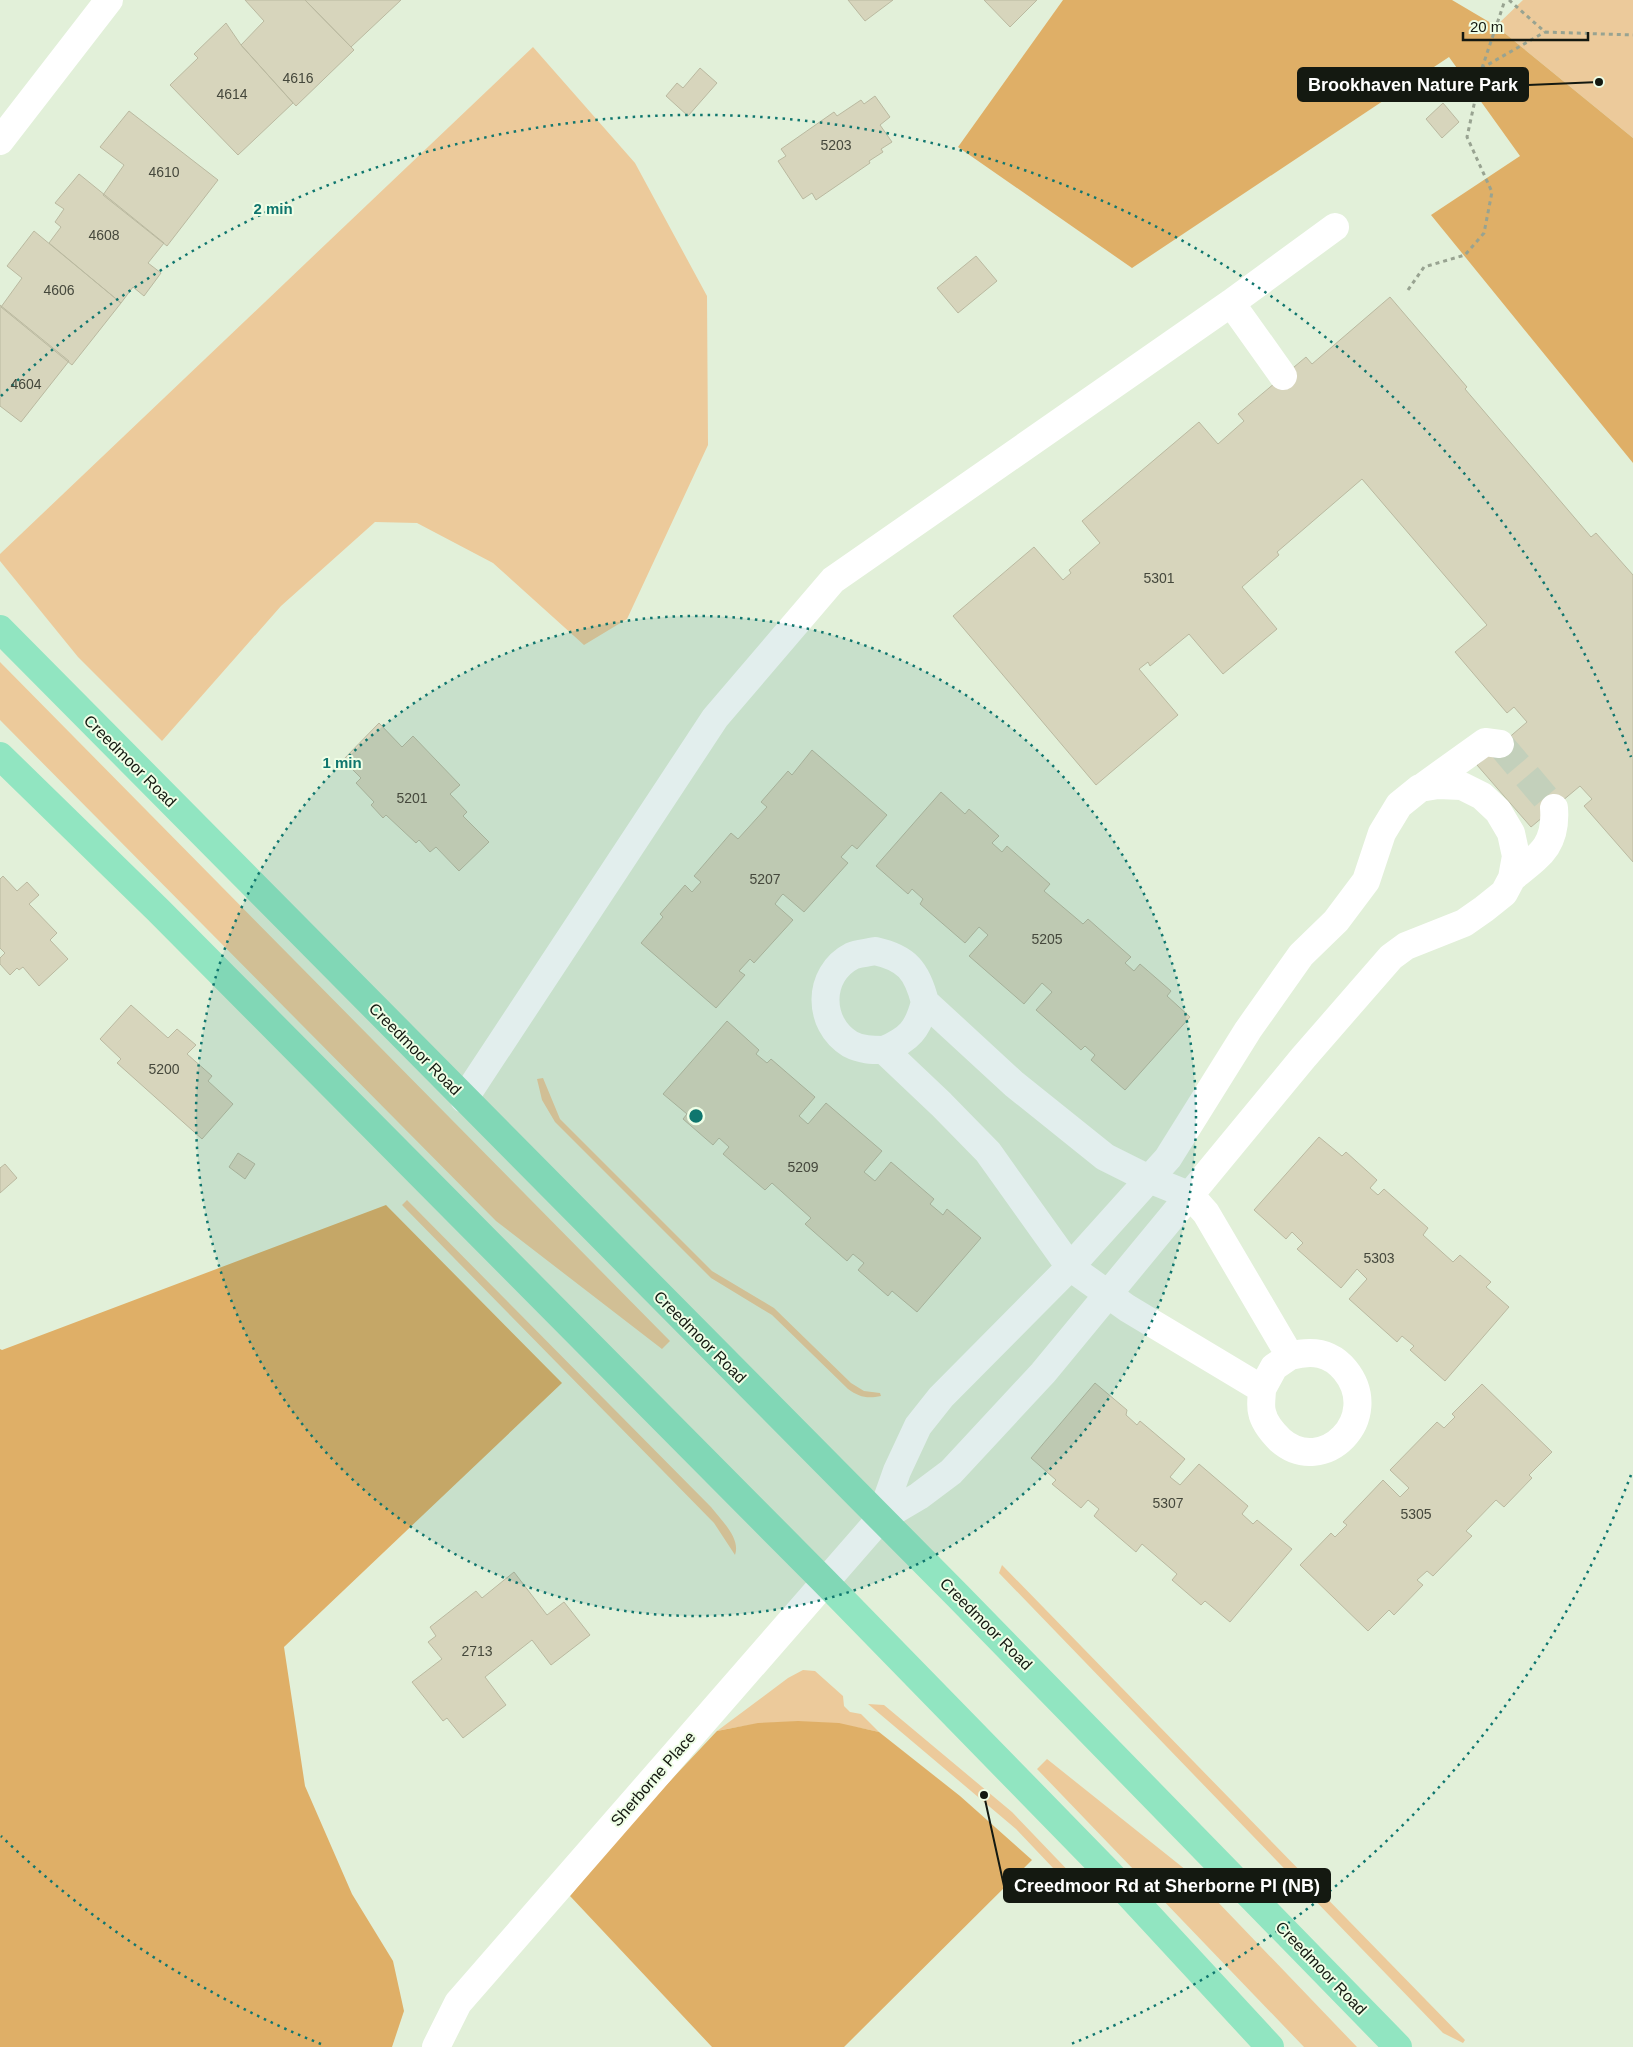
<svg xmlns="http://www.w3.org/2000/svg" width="1633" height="2047" viewBox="0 0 1633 2047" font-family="Helvetica,sans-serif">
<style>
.green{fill:#ecca9b}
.forest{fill:#dfaf67}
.building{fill:#d7d5bc;stroke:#bab9a0}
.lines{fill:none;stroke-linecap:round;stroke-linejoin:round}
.minor-tunnel{stroke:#c3d0bb;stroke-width:28;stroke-dasharray:28 14;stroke-linecap:butt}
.path{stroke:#98a391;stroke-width:3;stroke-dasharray:4 4;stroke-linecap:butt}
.minor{stroke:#fff;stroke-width:28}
.major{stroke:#91e5c1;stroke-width:28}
.ring{fill:none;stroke:#0f766e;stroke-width:2.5;stroke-dasharray:2.5 5}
.labels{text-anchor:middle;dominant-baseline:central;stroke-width:4;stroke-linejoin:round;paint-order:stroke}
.number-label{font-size:14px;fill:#45483c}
.street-label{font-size:16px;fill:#141911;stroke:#effee6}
.centre{fill:#0f766e;stroke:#effee6;stroke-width:2.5}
.ring-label{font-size:15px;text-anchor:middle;font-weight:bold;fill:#0f766e;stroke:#effee6;stroke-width:4;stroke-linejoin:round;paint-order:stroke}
.leader{fill:none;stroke:#141911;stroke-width:2}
.callout-dot{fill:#141911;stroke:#effee6;stroke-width:2}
.callout{fill:#141911;stroke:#141911;stroke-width:2}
.callout-label{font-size:18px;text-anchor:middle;font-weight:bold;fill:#fff}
</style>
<rect width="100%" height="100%" fill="#e2f0d9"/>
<path class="green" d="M1523 0H1633V138L1496 26Z
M533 47 635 163 707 296 708 445 627 619 584 645 493 563 417 523 375 522 281 606 162 741 78 657 0 561V554Z
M0 662 670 1341 662 1349 496 1221 0 720Z
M543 1078 560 1119 712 1271 774 1308 851 1383 864 1391 880 1393 881 1396C867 1399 859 1397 848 1389L772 1315 711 1278 555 1122 542 1100 537 1079Z
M407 1200 711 1507C721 1520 741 1538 735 1555L714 1523 402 1205Z
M1002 1565 1465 2040 1463 2043 1443 2033 999 1573Z
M803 1670 815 1671 843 1696 844 1706 850 1712 861 1714 879 1732C818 1718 778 1719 717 1731L788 1678Z
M868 1704 884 1705 1012 1812 1079 1882 1072 1888 1016 1829Z
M1047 1759 1191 1874 1357 2047H1304L1037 1769Z"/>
<path class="forest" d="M1063 0H1452L1496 26 1633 138V463L1431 215 1520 156 1449 57 1132 268 958 147Z
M386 1205 562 1383 284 1647 305 1786 352 1894 393 1961 404 2011 392 2047H0V1349L2 1350Z
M798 1721 839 1723 879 1732 960 1796 1032 1860 844 2047H712L570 1896 623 1831 717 1731 758 1723Z"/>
<path class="building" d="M245 0H305L354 50 296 106 241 45 264 21Z
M305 0H401L351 47Z
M848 0H893L865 21Z
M984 0H1037L1010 27Z
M226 23 241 45 293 103 238 155 170 85 198 58 194 54Z
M700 68 717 83 688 116 666 96 677 83 683 88Z
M875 96 890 117 880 125 892 142 881 149 883 152 869 161 870 163 816 200 812 193 803 199 778 161 786 156 781 149 834 112 837 116 861 100 864 104Z
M1443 103 1459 122 1442 138 1426 119Z
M129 111 218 180 167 246 103 195 124 165 100 147Z
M79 174 164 243 148 263 161 273 144 296 133 287 121 303 49 243 61 227 55 222 64 209 55 203Z
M34 231 121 303 72 365 1 307 22 278 7 266Z
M976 256 997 281 958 313 937 288Z
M1390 297 1467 387 1465 389 1591 537 1596 533 1633 575V862L1584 806 1592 799 1580 786 1531 827 1477 765 1527 722 1514 707 1507 713 1455 652 1487 625 1362 479 1277 552 1279 555 1242 587 1277 629 1223 674 1189 634 1150 666 1148 662 1139 669 1178 715 1096 785 953 616 1034 547 1063 580 1071 573 1069 570 1100 543 1082 521 1199 422 1218 444 1244 421 1238 414 1306 357 1312 364Z
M0 305 69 361 21 422 0 406Z
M379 723 402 747 413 736 460 785 450 794 467 812 463 816 489 842 459 871 436 847 430 852 419 840 416 843 386 815 383 818 371 805 374 802 356 783 361 778 343 760Z
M812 750 887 815 857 849 852 845 841 857 848 863 804 912 783 894 781 896 775 904 793 920 754 963 750 959 739 971 745 975 716 1008 641 943 663 917 660 914 685 885 692 892 701 882 694 876 731 833 738 839 767 807 761 802 788 771 792 775Z
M941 792 965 814 969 809 999 836 992 843 1002 852 1007 846 1050 884 1044 891 1083 924 1088 919 1131 957 1125 963 1134 971 1140 964 1171 991 1167 996 1190 1017 1125 1090 1091 1060 1095 1055 1085 1046 1081 1050 1036 1010 1052 992 1042 983 1024 1004 969 956 988 935 979 927 965 943 920 904 923 899 912 889 908 894 876 866Z
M3 876 17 891 27 882 39 895 29 904 57 933 50 940 68 959 39 986 23 967 19 970 17 968 10 975 0 964V958L5 953 0 948V879Z
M131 1005 168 1038 177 1029 196 1045 187 1054 212 1076 208 1081 233 1104 202 1139 117 1063 121 1059 100 1039Z
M727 1021 759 1050 756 1054 767 1063 771 1059 815 1097 799 1116 808 1124 826 1103 882 1151 864 1172 875 1181 891 1162 934 1199 930 1204 943 1215 947 1209 981 1238 917 1312 892 1291 888 1296 858 1270 864 1263 853 1254 847 1261 805 1224 811 1218 772 1183 765 1190 723 1154 729 1147 719 1138 713 1145 683 1119 687 1114 663 1094Z
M1319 1137 1342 1156 1346 1152 1377 1180 1370 1188 1378 1195 1384 1189 1428 1228 1423 1235 1453 1262 1460 1255 1491 1282 1486 1287 1509 1307 1445 1381 1410 1350 1414 1346 1402 1336 1397 1342 1349 1299 1367 1279 1357 1269 1341 1288 1297 1249 1303 1243 1292 1232 1286 1239 1254 1210Z
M238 1153 255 1164 245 1179 229 1167Z
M5 1164 17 1178 0 1193V1168Z
M1095 1383 1127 1410 1126 1415 1137 1425 1140 1421 1185 1459 1170 1477 1180 1485 1199 1464 1248 1506 1242 1514 1253 1524 1257 1520 1292 1549 1230 1622 1205 1601 1201 1605 1172 1580 1177 1574 1142 1544 1136 1552 1094 1516 1099 1509 1088 1500 1081 1508 1052 1484 1056 1480 1031 1458Z
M1482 1384 1552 1452 1529 1475 1532 1478 1504 1507 1496 1500 1466 1531 1472 1536 1433 1576 1427 1571 1417 1580 1423 1585 1394 1615 1389 1610 1368 1631 1300 1565 1331 1533 1335 1537 1347 1525 1343 1522 1383 1480 1400 1497 1409 1488 1390 1470 1437 1422 1444 1428 1455 1417 1452 1414Z
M514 1572 547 1615 564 1602 590 1635 551 1665 532 1640 485 1677 506 1705 463 1738 447 1718 443 1721 412 1682 442 1659 428 1642 436 1636 430 1627 476 1591 482 1598Z"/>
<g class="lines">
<path class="minor-tunnel" d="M1500 744 1554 808"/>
<path class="path" d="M1509 0 1545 32 1633 35
M1482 68 1505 0
M1408 290 1424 267 1465 255 1484 233 1492 192 1467 137 1482 68 1545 32"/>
<path class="minor" d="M0 141 109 0
M1231 303 1283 376
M1421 788 1485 742 1500 744
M1512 878C1539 856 1557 846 1554 808
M875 951C907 958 917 971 925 1002L1014 1084 1105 1157 1149 1179 1191 1196 1206 1213 1290 1356C1312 1350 1330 1352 1345 1370 1384 1418 1323 1478 1280 1440 1272 1432 1264 1423 1262 1412 1260 1405 1262 1396 1262 1389L1127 1308 1070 1267 988 1152 941 1104 884 1050C872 1050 861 1050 850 1044 817 1024 817 974 852 956 858 953 868 953 875 951Z
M884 1050C909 1039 918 1030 925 1002
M464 1099 715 718 833 580 1231 303 1335 227
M1262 1389 1274 1367 1290 1356
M436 2047 458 2003 880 1519 919 1496 951 1472 1043 1373 1303 1058 1391 957 1406 946 1464 923 1484 909 1504 893 1512 878 1516 856 1511 833 1498 811 1482 796 1462 786 1438 785 1420 788 1399 805 1382 833 1366 881 1336 921 1301 955 1248 1030 1168 1158 1070 1267 941 1397 918 1426 897 1471 880 1519"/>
<path class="major" d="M0 629 958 1596 1398 2047
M0 756 158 910 824 1581 1109 1873 1270 2047"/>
</g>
<circle cx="696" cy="1116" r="500" fill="#0f766e" fill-opacity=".12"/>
<g class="ring">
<circle cx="696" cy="1116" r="500"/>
<path d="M1631 1475A1001 1001 0 0 1 1071 2044M321 2044A1001 1001 0 0 1 1 1836M1 396A1001 1001 0 0 1 1631 757"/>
</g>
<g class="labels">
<g class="number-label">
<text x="298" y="78">4616</text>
<text x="232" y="94">4614</text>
<text x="836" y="145">5203</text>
<text x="164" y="172">4610</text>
<text x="104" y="235">4608</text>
<text x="59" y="290">4606</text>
<text x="26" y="384">4604</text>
<text x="1159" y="578">5301</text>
<text x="412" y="798">5201</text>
<text x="765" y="879">5207</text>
<text x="1047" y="939">5205</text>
<text x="164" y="1069">5200</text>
<text x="803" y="1167">5209</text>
<text x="1379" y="1258">5303</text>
<text x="1168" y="1503">5307</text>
<text x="1416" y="1514">5305</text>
<text x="477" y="1651">2713</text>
</g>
<g class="street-label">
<text transform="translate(130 761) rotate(45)">Creedmoor Road</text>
<text transform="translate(415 1049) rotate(45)">Creedmoor Road</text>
<text transform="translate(700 1337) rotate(45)">Creedmoor Road</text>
<text transform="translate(986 1624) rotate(45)">Creedmoor Road</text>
<text transform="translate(653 1779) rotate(-49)">Sherborne Place</text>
<text transform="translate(1321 1968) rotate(46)">Creedmoor Road</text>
</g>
</g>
<circle cx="696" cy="1116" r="8" class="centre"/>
<g class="ring-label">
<text x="273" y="214">2 min</text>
<text x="342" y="768">1 min</text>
</g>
<path class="leader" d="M1599 82L1528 85M984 1795L1004 1886"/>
<g class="callout-dot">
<circle cx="1599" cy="82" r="5"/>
<circle cx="984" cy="1795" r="5"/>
</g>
<g class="callout">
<rect x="1298" y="68" width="230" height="33" rx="5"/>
<rect x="1004" y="1869" width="326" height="33" rx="5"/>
</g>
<g class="callout-label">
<text x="1413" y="91">Brookhaven Nature Park</text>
<text x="1167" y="1892">Creedmoor Rd at Sherborne Pl (NB)</text>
</g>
<path d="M1463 32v8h125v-8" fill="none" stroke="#141911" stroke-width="2.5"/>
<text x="1470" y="32" font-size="15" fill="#141911" stroke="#effee6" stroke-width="4" paint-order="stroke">20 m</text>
</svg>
